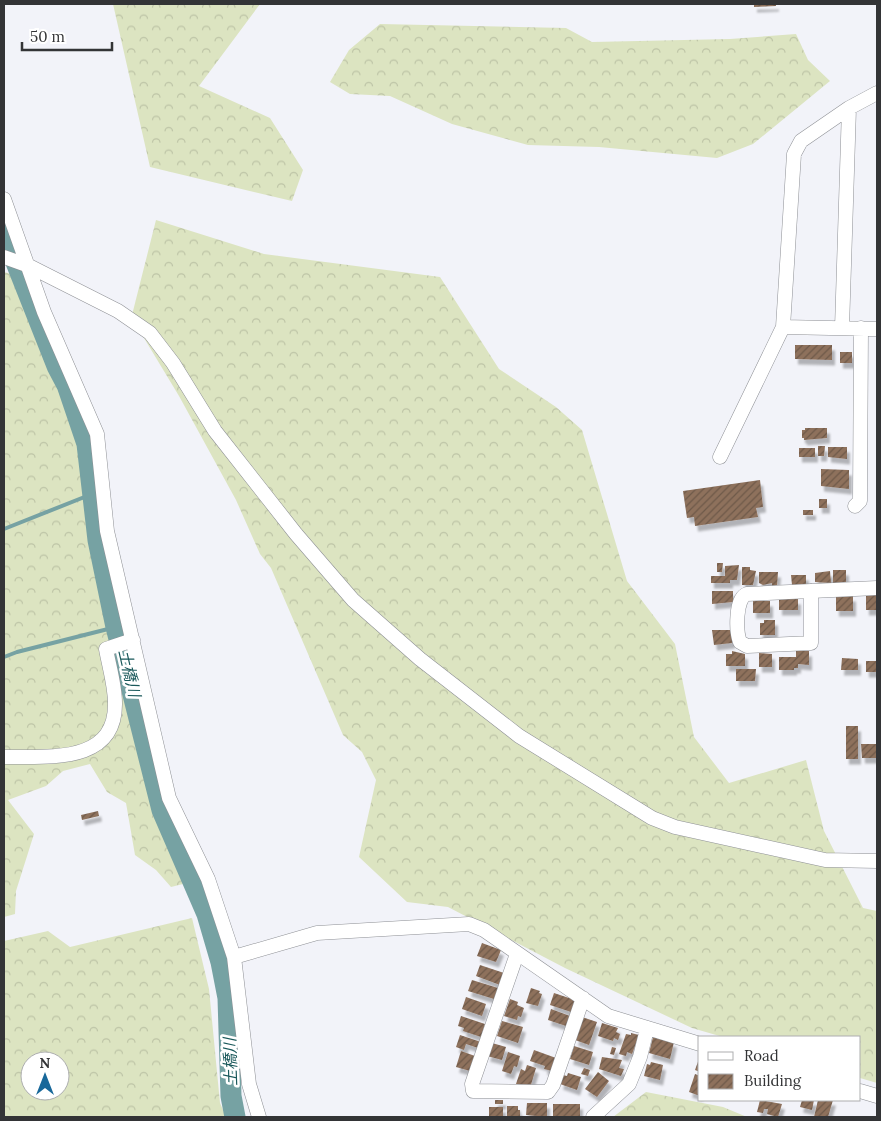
<svg xmlns="http://www.w3.org/2000/svg" width="881" height="1121" viewBox="0 0 881 1121" font-family="Lora,'Noto Sans JP',serif">
<style>
.forest{fill:url(#forest-crowns);fill-rule:evenodd}
.lines{fill:none;stroke-linecap:round;stroke-linejoin:round}
.stream{stroke:#76a2a3;stroke-width:4}
.river{stroke:#76a2a3;stroke-width:21}
.building{fill:url(#building-hatch);filter:url(#shadow)}
.minor-casing{stroke:#8e9095;stroke-width:15}
.minor{stroke:#fff;stroke-width:14}
.labels{text-anchor:middle;dominant-baseline:central;stroke-width:5;stroke-linejoin:round;paint-order:stroke}
.water-label{font-size:16px;font-style:italic;fill:#19585a;stroke:#fff}
</style>
<defs>
<pattern id="forest-crowns" width="20" height="18" patternUnits="userSpaceOnUse" patternTransform="scale(1.25)"><rect width="20" height="18" fill="#dce4c1"/><path d="M2 6a3 3 0 1 1 6 0M12 15a3 3 0 1 1 6 0" fill="none" stroke="#bdc4a6"/></pattern>
<pattern id="building-hatch" width="6" height="6" patternUnits="userSpaceOnUse" patternTransform="scale(1.25)"><rect width="6" height="6" fill="#8e715c"/><path d="M-1 1l2-2M0 6l6-6M5 7l2-2" fill="none" stroke="#6e5949"/></pattern>
<filter id="shadow"><feDropShadow dx="3" dy="5.5" stdDeviation="1" flood-color="#0004"/></filter>
</defs>
<rect width="100%" height="100%" fill="#f2f3f9"/>
<path class="forest" d="M113 4H260L199 86 270 118 303 170 292 201 150 167Z
M380 24 566 28 592 42 730 39 796 34 808 60 830 81 753 144 717 158 599 147 528 145 452 124 390 96 350 94 330 82 349 50Z
M156 220 264 254 440 277 499 369 556 407 582 430 627 581 675 644 694 737 729 783 806 760 824 831 863 908 877 911V1083L860 1078V1037H723L692 1028 565 968 448 907 407 902 359 857 376 780 362 752 343 735 271 568 260 554 236 500 179 396 144 338 130 323Z
M4 272 15 275 83 445 86 489 108 619 191 882 171 887 156 870 135 855 126 803 107 792 90 764 63 771 46 786 8 800 34 834 16 891 15 914 4 917Z
M192 918 209 989 220 1103 226 1117H4V941L48 931 70 947ZM30 1061H60V1091H30Z
M646 1092 723 1107 747 1117H613Z"/>
<g class="lines">
<path class="stream" d="M4 529 92 494
M4 657 17 652 116 627"/>
<path class="river" d="M4 232 57 366 67 385 87 444 98 540 116 627 162 810 207 914 221 962 228 998 231 1096 235 1117"/>
</g>
<path class="building" d="M754 4H776V6L754 7Z
M795 345H832V360L795 359Z
M840 352H852V363H840Z
M805 428H827V438L804 440V438H802V430H805Z
M818 446H825L824 456H818Z
M828 447H847V459L828 457Z
M799 448H815V457H799Z
M821 469 849 470V489L821 486Z
M760 480 763 507 756 508 758 517 695 526 694 517 687 518 683 491Z
M819 499H827V508H819Z
M803 510H813V515H803Z
M717 563H723L722 572H717Z
M739 565 737 580H730V583H711V576H725V566Z
M742 567H750V570L756 571 753 585H742Z
M833 570H846V582L833 584Z
M830 571 831 583 815 582V573Z
M759 572H778L777 586H772V583L763 585 759 583Z
M791 575H806V585H792Z
M712 591H733V602L712 604Z
M866 595H877V610H866Z
M836 596H853V611H836Z
M779 598 798 599V610H779Z
M753 601H770V613H753Z
M764 620H775V635H760V623H764Z
M712 630H732V643L714 645Z
M732 651 745 654V666H726V654H732Z
M796 651H809V665L798 664V668H794V670H779V657H796Z
M759 653 772 654V667H759Z
M842 658 858 659V670H841Z
M866 661H877V672H866Z
M736 669H756L755 681H736Z
M846 726H858V759H846Z
M861 744H877V758H862Z
M98 811 99 816 82 820 81 815Z
M482 943 501 950 496 962 477 956Z
M480 965 504 973 500 985 476 976Z
M472 980 498 988 494 999 468 991Z
M531 988 540 991 539 993 542 994 538 1006 526 1003Z
M554 993 575 1000 571 1012 550 1005Z
M466 997 486 1004 482 1016 462 1009Z
M510 999 518 1002 517 1005 524 1008 521 1017 518 1016 517 1020 504 1016Z
M551 1009 570 1016 566 1026 548 1020Z
M461 1016 485 1024 481 1037 463 1031 464 1028 458 1026Z
M582 1017 597 1022 589 1045 575 1040Z
M502 1021 523 1027 518 1043 497 1036Z
M602 1023 618 1028 616 1032 620 1034 618 1040 614 1038 613 1041 598 1036Z
M631 1033 639 1035 632 1054 627 1052 626 1056 619 1054 626 1034 631 1035Z
M460 1035 481 1042 478 1048 466 1044 464 1050 456 1047Z
M653 1037 674 1042 670 1059 649 1053Z
M492 1043 506 1047 502 1060 487 1056Z
M574 1046 593 1052 589 1065 570 1059Z
M612 1047 616 1048 614 1055 610 1054Z
M534 1050 556 1058 552 1071 544 1069 545 1066 530 1061Z
M461 1051 475 1056 470 1071 456 1067Z
M508 1052 520 1056 517 1067 514 1066 511 1074 502 1071Z
M700 1056V1072L695 1070Z
M602 1057 622 1060 619 1068 624 1069 621 1076 599 1069Z
M651 1062 663 1065 660 1080 644 1076 647 1064 650 1065Z
M527 1065 536 1068 530 1088 516 1084 521 1069 525 1071Z
M584 1068 590 1070 588 1076 581 1074Z
M598 1072 609 1081 597 1097 585 1089Z
M568 1073 581 1077 577 1090 560 1084 563 1075 567 1076Z
M695 1074 700 1076V1096L689 1092Z
M495 1100H503V1104H495Z
M760 1100 782 1104 778 1117 767 1114 768 1109H764L763 1113 757 1112Z
M802 1100H814L812 1110 800 1107Z
M818 1100H833L828 1117H814Z
M527 1103H547V1117L526 1115Z
M553 1104H580V1117H553Z
M507 1106H518V1110H520V1117H507Z
M489 1107H503V1117H489Z"/>
<g class="lines">
<g class="minor-casing">
<path id="minor" d="M4 199 44 312 97 434 107 531 169 798 208 879 234 957 249 1084 259 1117
M4 257 29 266 118 311 150 333 173 363 215 431 296 534 353 600 420 659 519 736 652 818 675 827 825 860 877 861
M783 327 877 329
M842 328 849 108
M720 457 783 327 794 154 801 141 849 108 877 93
M855 506 860 501 861 328
M811 591V643L747 646 740 642C736 632 735 598 747 594L877 588
M4 757C47 756 116 765 115 703 115 685 109 666 106 649L133 640
M517 954 472 1084 473 1091 548 1092 553 1085 583 998
M234 957 317 933 469 924 484 930 608 1016 700 1044
M860 1091 877 1096
M593 1117 629 1084 640 1057 647 1029"/>
</g>
<use href="#minor" class="minor"/>
</g>
<g class="labels">
<g class="water-label">
<text transform="translate(130 673) rotate(77)">土橋川</text>
<text transform="translate(230 1062) rotate(-92)">土橋川</text>
</g>
</g>
<rect width="881" height="1121" fill="none" stroke="#333436" stroke-width="10"/>
<rect x="698" y="1036" width="162" height="65" fill="#ffffff" stroke="#adaeaf"/>
<rect x="708" y="1052" width="25" height="8" fill="#ffffff" stroke="#adaeaf"/>
<text x="744" y="1061" font-size="15" fill="#333436">Road</text>
<rect x="708" y="1074" width="25" height="15" fill="url(#building-hatch)" stroke="#adaeaf"/>
<text x="744" y="1086" font-size="15" fill="#333436">Building</text>
<g transform="translate(45 1076)"><circle r="24" fill="#ffffff" stroke="#adaeaf"/>
<path d="M0-4L9 19L0 12L-9 19Z" fill="#18689a"/>
<text y="-8" font-size="14" font-weight="bold" text-anchor="middle" fill="#333436">N</text>
</g>
<path d="M22 42v8h90v-8" fill="none" stroke="#333436" stroke-width="2.5"/>
<text x="30" y="42" font-size="15" fill="#333436" stroke="#ffffff" stroke-width="4" paint-order="stroke">50 m</text>
</svg>
